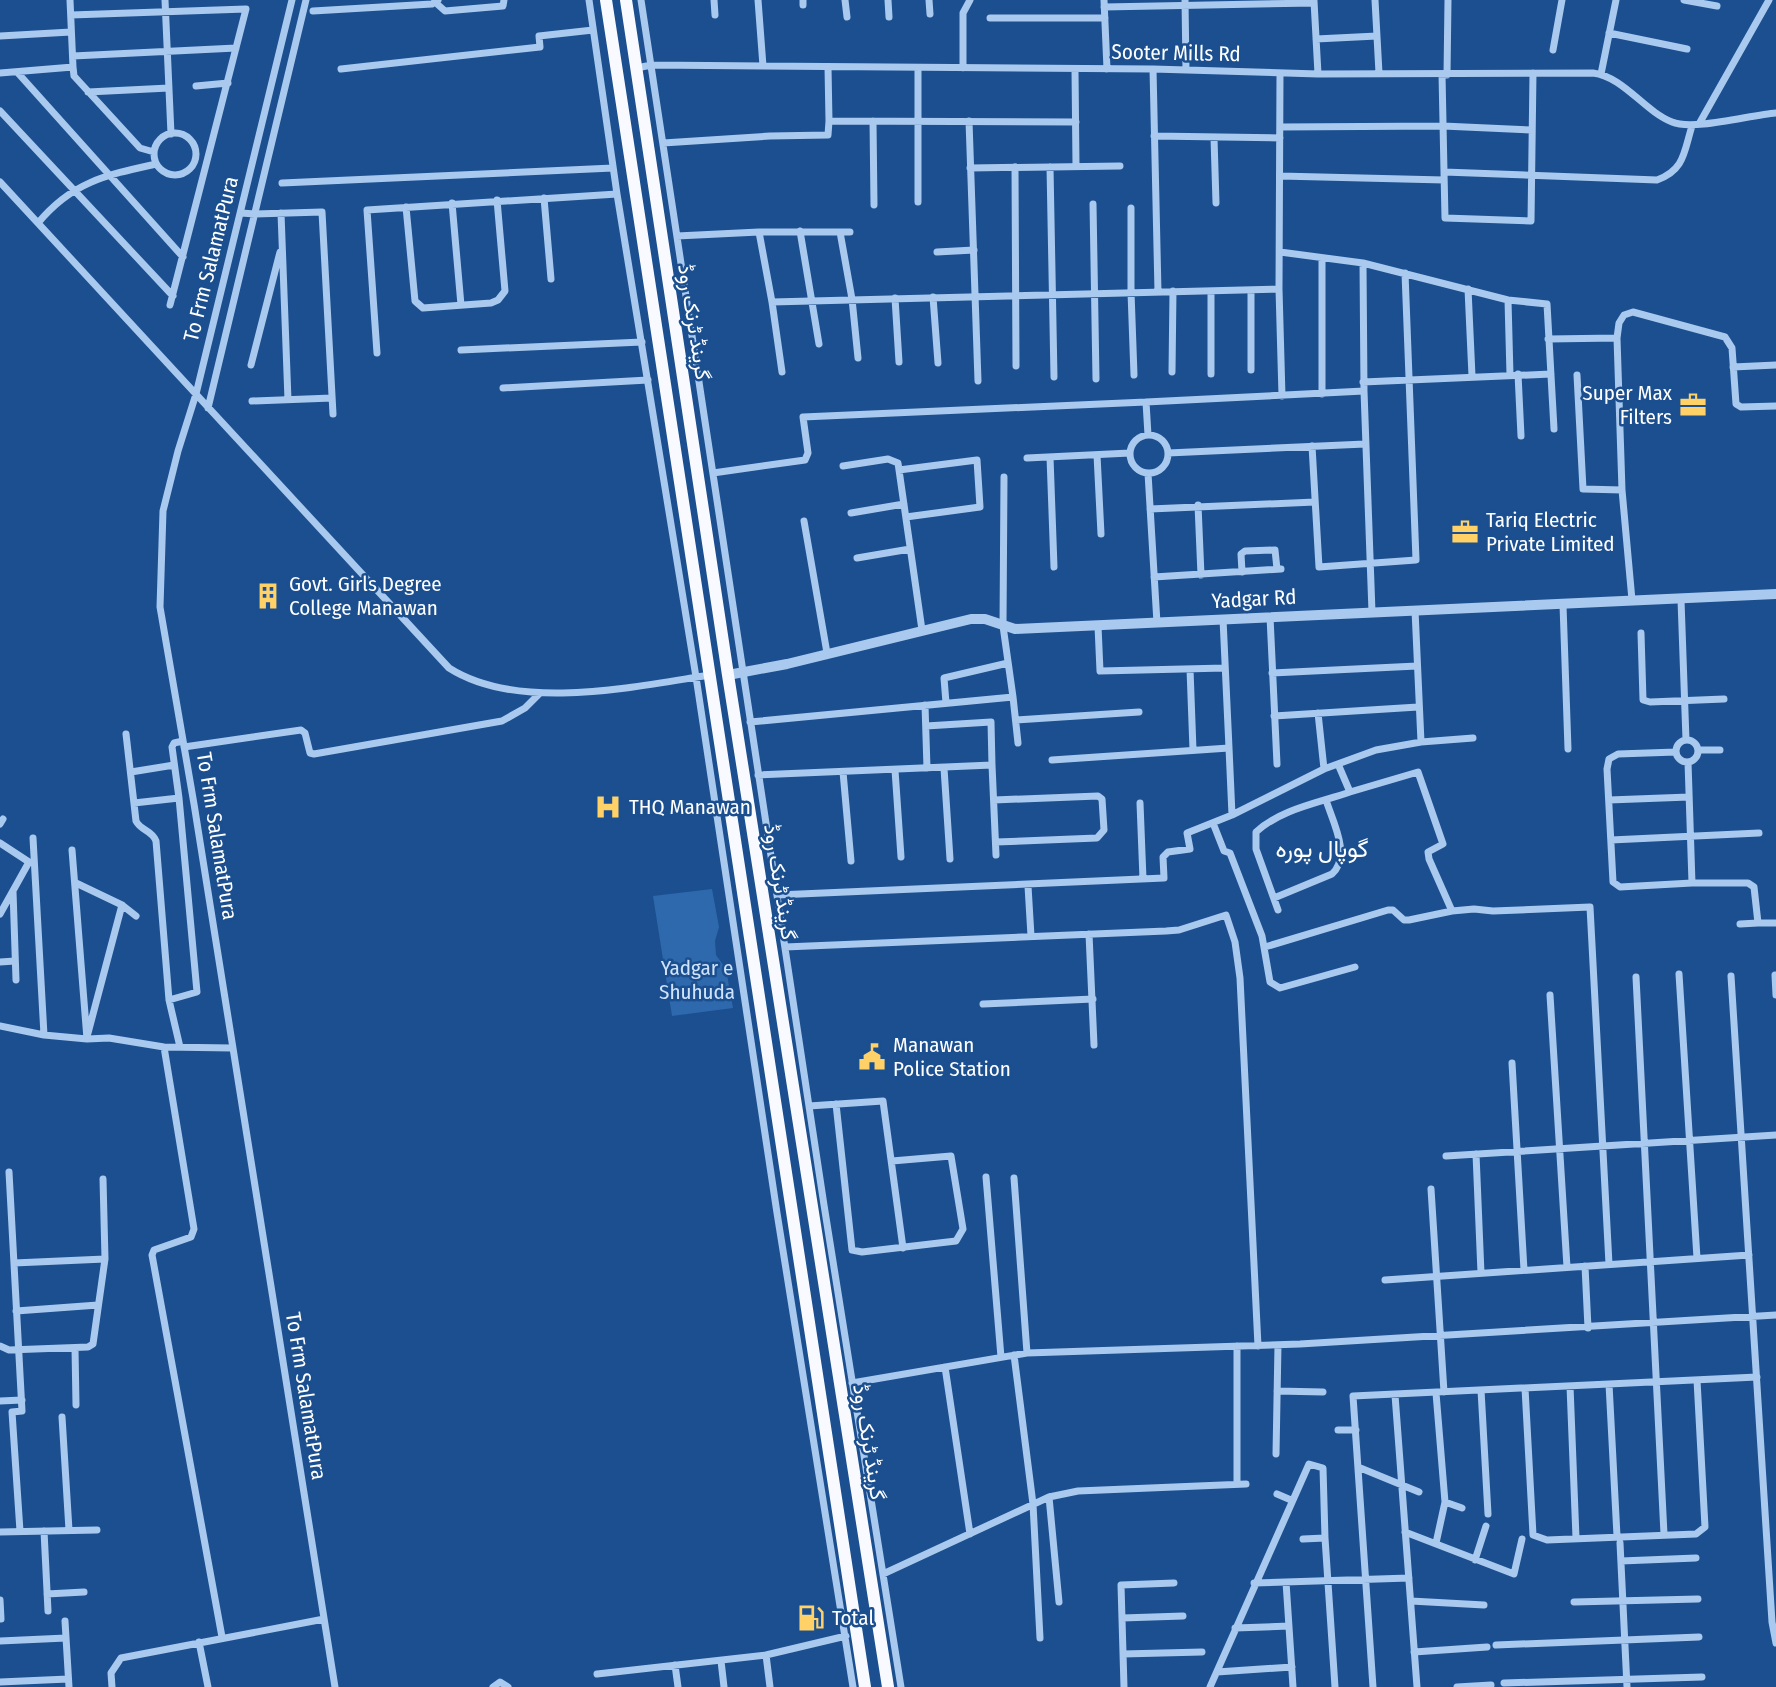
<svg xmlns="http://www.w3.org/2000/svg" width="1776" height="1687" viewBox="0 0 1776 1687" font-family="'Fira Sans Condensed',Vazirmatn,sans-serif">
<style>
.green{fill:#2e69ad}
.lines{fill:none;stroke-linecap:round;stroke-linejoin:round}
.minor{stroke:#a9c9ee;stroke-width:7}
.tertiary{stroke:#a9c9ee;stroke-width:10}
.trunk{stroke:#f8faff;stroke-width:12}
.labels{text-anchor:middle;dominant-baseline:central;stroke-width:5;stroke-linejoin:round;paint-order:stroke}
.street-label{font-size:21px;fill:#fff;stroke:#1b4f8f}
.poi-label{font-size:21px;fill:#fff;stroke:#1b4f8f;text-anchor:start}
.park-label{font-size:21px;fill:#cfe3fa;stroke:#1b4f8f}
.quarter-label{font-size:24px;fill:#fff;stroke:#1b4f8f}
</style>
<rect width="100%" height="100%" fill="#1b4f8f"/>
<path class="green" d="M712 889 719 927 715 941 716 955 726 969 733 1008 672 1016 653 896Z"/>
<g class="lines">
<path class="minor" d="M165 0 171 134
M292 0 196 394 178 451 163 511 160 607 194 804 335 1687
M589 0 617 194 696 677 777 1213 853 1687
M641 0 824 1205 901 1687
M714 0 715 15
M758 0 763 66
M803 0V5
M845 0 847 17
M888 0 889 17
M929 0 930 14
M1104 0 1107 69
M1185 0 1186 70
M1375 0 1379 73
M1684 0 1717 6
M1314 1 1318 74
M436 3 445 11 503 6 504 0
M1104 7 1314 3
M313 11 432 4 438 0
M71 15 246 9 170 305
M990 18H1105
M1609 33 1687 49
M0 36 71 32
M1316 39 1377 36
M1553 50 1562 0
M73 56 236 48
M73 67 74 76 140 148 154 152
M828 67 829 121
M637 68 651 65 1153 69 1318 74 1593 73C1624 77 1644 111 1672 122 1693 131 1750 115 1776 113
M963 68V13L970 0
M341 69 540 47 539 36 593 30
M1153 69 1158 292
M1075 70 1076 166
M17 72 183 257
M0 73 73 67 70 0
M1280 73 1279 289 1282 396
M1442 74 1444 172 1657 180C1685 170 1684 151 1692 126
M1601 74 1616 0
M1447 75 1448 0
M196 86 228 83
M88 92 169 88
M0 111 173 296
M873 121 874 205
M969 121 978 381
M1699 124 1769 0
M1280 127 1443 126 1532 130
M154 154a21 21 0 1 1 42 0a21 21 0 1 1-42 0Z
M1154 136 1280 138
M1214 138 1216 203
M663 143 770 136 828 135 829 121 1076 122
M1015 167 1016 366
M1050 167 1054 377
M970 168 1120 166
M1444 172 1445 218 1531 221 1533 73
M1280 176 1444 180
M0 182 449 668C518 712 633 687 710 675
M282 183 613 168
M544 198 551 279
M918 202V68
M452 203 461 305
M1093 204 1096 379
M406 207 415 301 423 308 491 303 498 300 505 291 497 200
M1131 208V292L1134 375
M241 213 255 214 322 212 333 414
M281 213 288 400
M38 223C72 182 106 175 156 164
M800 231 819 344
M759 232H850
M840 232 852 299 858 358
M677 236 759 232 772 302 1279 289
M937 252 974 250
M1280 252 1363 263 1508 300 1547 304 1554 429
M1468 289 1472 376
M1251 290V370
M1211 291V374
M933 297 938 363
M895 298 899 362
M1508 300 1510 375
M772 302 782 372
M1548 339 1617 338
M461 350 642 342
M377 353 367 210 617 194
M251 365 280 252
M1733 367 1776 365
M1172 372 1173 291
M1518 374 1521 436
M1577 375 1583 489 1622 490
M1363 382 1551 374
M503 388 648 380
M1364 391 1372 612
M1322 394V258
M252 401 332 398
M1146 402 1364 391 1363 263
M208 408 306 0
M1130 454a19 19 0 1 1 38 0a19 19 0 1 1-38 0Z
M1312 446 1319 567 1416 560 1405 273
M1168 453 1365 444
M1097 455 1101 534
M1050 457 1054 567
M1027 458 1130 453
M843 466 888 459 898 463 922 630
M899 470 977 460 980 507 906 517
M713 473 805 460 808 453 803 417 1146 402 1148 435
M1148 473 1157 623
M1198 505 1201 575
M1150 509 1315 502
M851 513 904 504
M804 521 827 653
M857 558 910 549
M1242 572 1241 554 1245 551 1275 550 1277 569
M1154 577 1281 569
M1632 600 1622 490 1617 338 1619 323 1624 315 1633 312 1725 337 1732 348 1736 404 1741 407 1776 406
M1681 600 1686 740
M1563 605 1568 749
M1415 610 1421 742
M1270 617 1277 764
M1098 626 1100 671 1225 668
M1641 633 1643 700 1650 702 1724 699
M1190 669 1193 750
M1272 673 1417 666
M1013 697 1018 743
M946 703 944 678 1008 663
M925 705 927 768
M1318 713 1324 769
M1274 716 1418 707
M1016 720 1139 712
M750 722 1013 697 1003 626 1004 477
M926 726 991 722 992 765
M126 734 136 821C141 831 152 830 156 841L169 1000 180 1047
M1676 751a11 11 0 1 1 22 0a11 11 0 1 1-22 0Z
M184 747 301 730 305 733 310 753 314 754 502 721 525 708 540 693
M1229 748 1232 815
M1698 750H1720
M1676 752 1618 754 1609 759 1607 769 1613 882 1620 887 1692 883H1748L1754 887 1758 923H1776
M1052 760 1229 748 1223 619
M1688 762 1692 883
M1338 764 1350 792 1418 772 1443 844 1428 852 1429 859 1452 911
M944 768 950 859
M895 770 901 857
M131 772 174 765
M843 772 851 861
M758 775 992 765 996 855
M994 800 1098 796 1102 799 1104 830 1097 838 996 842
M1609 800 1689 797
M134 803 179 798
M1140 803 1143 879
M1213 823 1224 851 1230 853 1262 936 1270 982 1280 988 1355 967
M0 824 3 819
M33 838 44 1035
M1611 840 1759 833
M0 843 29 862 0 914
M72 850 87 1039
M76 883 122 905 136 916
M1028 886 1031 936
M13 891 16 980
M777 895 1164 878 1163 857 1168 852 1190 849 1187 833 1232 815 1324 769 1376 750 1421 742 1473 738
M1274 898 1332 874C1352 856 1332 820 1326 800
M1278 910 1256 849V832C1281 809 1318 803 1350 792
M1740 924 1758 923
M1089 934 1094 1045
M785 947 1166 931 1179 930 1226 915 1235 942 1240 978 1258 1346
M1265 947 1388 910H1393L1404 920H1409L1452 911 1474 909 1493 911 1590 907 1609 1264
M0 962 15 961
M1679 974 1697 1258
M1775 975 1776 995
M1731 976 1772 1622 1776 1643
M1636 977 1664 1534
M1550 995 1567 1267
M169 1000 197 992 179 798 172 747 174 743 183 741
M983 1004 1093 999
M0 1026 44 1035 87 1039 109 1038 164 1047 232 1048
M88 1033 122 905
M164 1047 194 1229 191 1237 154 1250 152 1255 222 1637
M1512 1063 1524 1270
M836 1104 852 1250 862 1252 956 1241 963 1229 951 1156 892 1161
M809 1106 883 1101 903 1248
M1476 1154 1481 1273
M1446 1156 1776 1135
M9 1172 22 1411 12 1412 20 1531
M986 1177 1001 1357
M1014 1178 1027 1353
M1431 1189 1444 1392
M14 1263 105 1259
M1585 1266 1588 1328
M1385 1280 1749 1255
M16 1311 98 1305
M0 1346 9 1350 88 1347 93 1344 105 1259 103 1179
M75 1348 76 1405
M1014 1355 1033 1504 1040 1638
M945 1367 970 1534
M852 1383 1027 1353 1300 1344 1776 1315
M1609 1384 1617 1536
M1570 1386 1576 1538
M1525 1388 1533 1535 1547 1540 1696 1534 1705 1527 1697 1380
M1481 1390 1488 1514
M1277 1391 1323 1392
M1436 1393 1445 1502 1462 1508
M1395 1395 1417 1687
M0 1401 22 1400
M62 1417 69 1530
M1338 1430H1356
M1276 1454 1278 1345
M1358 1467 1419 1492
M1237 1484V1346
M1277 1494 1291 1500
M1049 1497 1078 1491 1246 1484
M44 1531 48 1611
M0 1532 97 1530
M1405 1532 1514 1574 1522 1539
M1303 1539 1325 1538
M1436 1543 1445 1502
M1620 1543 1627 1687
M1475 1560 1486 1526
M1621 1561 1696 1558
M883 1574 1049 1497 1059 1602
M1286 1582 1293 1687
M1254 1583 1409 1578
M47 1594 84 1592
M0 1600 1 1619
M1411 1601 1484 1605
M1574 1602 1698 1599
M1122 1618 1183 1616
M65 1621 69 1687
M1235 1628 1289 1626
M0 1641 66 1638
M199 1642 208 1687
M1496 1645 1699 1637
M1414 1652 1487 1647
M1123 1654 1202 1652
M766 1655 770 1687
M721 1661 724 1687
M675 1665 678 1687
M1217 1672 1292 1667
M597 1674 766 1655 846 1636
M0 1682 68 1679
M1504 1683 1702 1677
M112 1687 111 1673 121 1658 324 1619
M493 1687 500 1682 508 1687
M1124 1687 1121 1585 1174 1583
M1210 1687 1309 1464 1323 1468 1325 1538 1335 1687
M1373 1687 1353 1396 1757 1377
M1457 1687 1491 1685"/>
<path class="tertiary" d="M728 675 787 664 971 619H985L1015 629 1776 594"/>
<path class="trunk" d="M606 0 865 1687
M626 0 728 675 888 1687"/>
</g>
<defs>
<g id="office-bare" transform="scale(2.1)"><path d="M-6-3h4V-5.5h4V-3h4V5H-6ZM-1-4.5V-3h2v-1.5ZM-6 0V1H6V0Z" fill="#ffd166" stroke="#1b4f8f" stroke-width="2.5" paint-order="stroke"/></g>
<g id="building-bare" transform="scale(2.1)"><path d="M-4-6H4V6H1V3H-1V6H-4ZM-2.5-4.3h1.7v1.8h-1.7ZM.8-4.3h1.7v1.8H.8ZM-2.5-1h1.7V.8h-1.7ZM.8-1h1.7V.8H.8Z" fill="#ffd166" stroke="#1b4f8f" stroke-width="2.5" paint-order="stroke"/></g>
<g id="hospital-bare" transform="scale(2.1)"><path d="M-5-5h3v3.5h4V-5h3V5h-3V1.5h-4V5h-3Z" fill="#ffd166" stroke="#1b4f8f" stroke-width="2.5" paint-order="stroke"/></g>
<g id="civic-bare" transform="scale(2.1)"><path d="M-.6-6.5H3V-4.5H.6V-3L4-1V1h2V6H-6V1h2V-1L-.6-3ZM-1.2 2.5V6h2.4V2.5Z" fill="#ffd166" stroke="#1b4f8f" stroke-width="2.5" paint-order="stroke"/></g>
<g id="fuel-bare" transform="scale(2.1)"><path d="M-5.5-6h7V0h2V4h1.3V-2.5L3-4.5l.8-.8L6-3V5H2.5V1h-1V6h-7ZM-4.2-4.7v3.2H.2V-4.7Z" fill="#ffd166" stroke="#1b4f8f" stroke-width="2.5" paint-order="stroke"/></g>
</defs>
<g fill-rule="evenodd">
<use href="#office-bare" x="1693" y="405"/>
<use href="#office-bare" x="1465" y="532"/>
<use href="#building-bare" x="268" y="596"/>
<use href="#hospital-bare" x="608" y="807"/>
<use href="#civic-bare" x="872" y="1057"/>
<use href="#fuel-bare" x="811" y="1618"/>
</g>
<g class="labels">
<g class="street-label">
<text transform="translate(1176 53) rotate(1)">Sooter Mills Rd</text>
<text transform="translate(211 259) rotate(-76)">To Frm SalamatPura</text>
<text transform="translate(694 322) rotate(81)">گرینڈ ٹرنک روڈ</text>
<text transform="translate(1254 599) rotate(-3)">Yadgar Rd</text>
<text transform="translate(217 836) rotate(81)">To Frm SalamatPura</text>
<text transform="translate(780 882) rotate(81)">گرینڈ ٹرنک روڈ</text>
<text transform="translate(306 1396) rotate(81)">To Frm SalamatPura</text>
<text transform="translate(869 1442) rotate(81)">گرینڈ ٹرنک روڈ</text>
</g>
<g class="poi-label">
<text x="1672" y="393" text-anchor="end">Super Max<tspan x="1672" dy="24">Filters</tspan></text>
<text x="1486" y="520">Tariq Electric<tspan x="1486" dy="24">Private Limited</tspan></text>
<text x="289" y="584">Govt. Girls Degree<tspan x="289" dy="24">College Manawan</tspan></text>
<text x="629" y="807">THQ Manawan</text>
<text x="893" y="1045">Manawan<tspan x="893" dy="24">Police Station</tspan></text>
<text x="832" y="1618">Total</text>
</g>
<g class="park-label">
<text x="697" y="968">Yadgar e<tspan x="697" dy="24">Shuhuda</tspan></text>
</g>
<g class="quarter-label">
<text x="1322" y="849">گوپال پورہ</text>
</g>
</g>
</svg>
